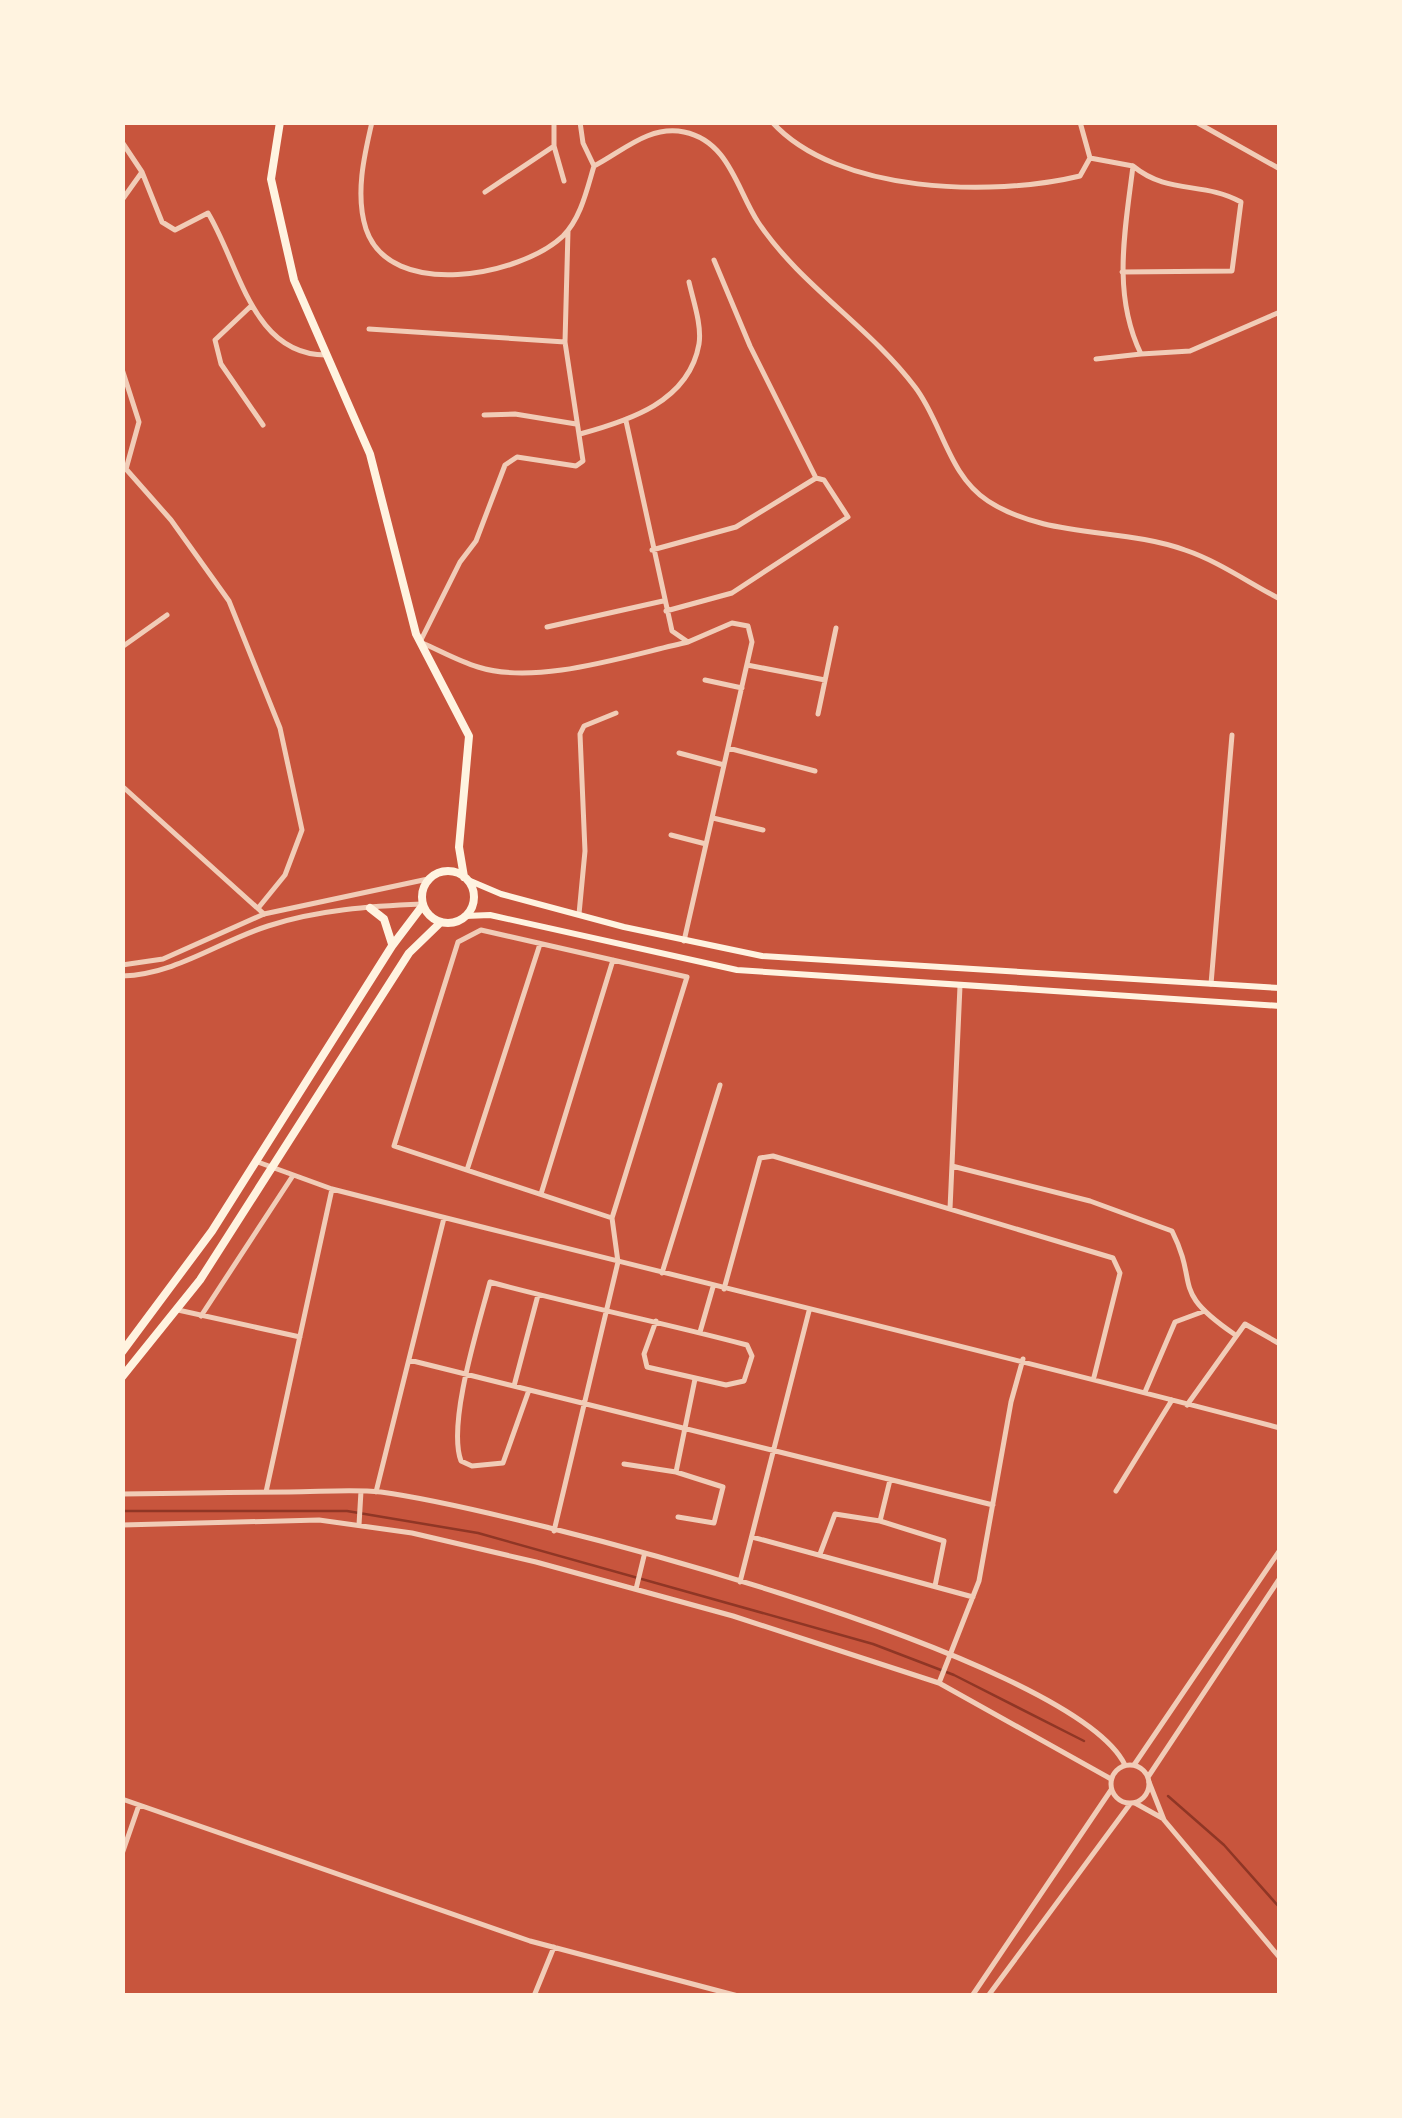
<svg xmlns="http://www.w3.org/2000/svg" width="1402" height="2118" viewBox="0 0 1402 2118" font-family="'DM Sans',sans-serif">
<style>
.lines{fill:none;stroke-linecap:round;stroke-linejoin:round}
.stream{stroke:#8f3625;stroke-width:2.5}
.minor{stroke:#f1ccb7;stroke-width:5}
.tertiary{stroke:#f1ccb7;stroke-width:5}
.secondary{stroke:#fff3e0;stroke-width:6}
.primary{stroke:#fff3e0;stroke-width:8}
</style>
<rect width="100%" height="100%" fill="#c8553d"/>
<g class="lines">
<path class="stream" d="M122 1511H347L478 1533 873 1644 954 1675 1084 1741
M1168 1796 1224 1845 1280 1908"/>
<path class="minor" d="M372 122C364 156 355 195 366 229 390 301 521 276 563 236 581 218 587 189 594 166 623 151 649 125 684 132 729 141 737 190 758 222 800 285 869 326 915 387 942 422 948 475 988 501 1047 539 1121 527 1185 550 1218 561 1249 583 1280 599
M580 122 583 143 594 166
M772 122C837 194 993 197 1080 176L1090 158 1080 122
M122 142 142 172
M554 146 564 181
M1090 158 1133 166C1125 231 1112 294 1141 354L1190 351 1280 312
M485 192 554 146V122
M122 200 142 172 162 222 175 230 208 213C240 266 252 355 326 355
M568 231 565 342 583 461 576 466 517 457 505 465 476 541 460 562 420 642C439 650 458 661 478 667 537 686 629 655 688 642
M1122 272 1232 271 1241 202C1203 181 1168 195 1133 166
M251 306 215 340 221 364 263 425
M369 329 565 342
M1096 359 1141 354
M122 369 139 422 126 469 171 520 229 601 280 728 302 830 285 875 259 907
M484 415 515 414 576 424
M626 421 672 631 688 642 732 623 748 626 752 642 684 941
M580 434C628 421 689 402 699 344 702 325 693 300 689 282
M652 550 736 527 816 478 750 346 714 260
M666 611 732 593 848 517 824 480 816 478
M547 627 663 601
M122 647 167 615
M747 665 825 680
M705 680 742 688
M818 714 836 628
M728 748 815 771
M679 753 724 765
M122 786 264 914
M713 818 763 830
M671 835 706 844
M579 914 585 851 580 734 584 726 616 713
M1211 984 1232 735
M255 1161 332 1189C648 1270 965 1345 1280 1428
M952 1166 1090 1201 1172 1231C1200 1287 1169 1289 1234 1334
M467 1170 540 944
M541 1194 613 960
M950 1209 960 986
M662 1273 720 1085
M724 1289 760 1158 773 1156 1113 1258 1120 1273 1094 1377
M178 1310 300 1337
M201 1316 292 1177
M700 1332 713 1287
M409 1360 993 1505
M514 1386 538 1295
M529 1390 503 1463 472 1466 461 1461C447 1423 479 1324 490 1282 575 1305 661 1322 747 1345L752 1356 744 1381 726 1385 647 1367 644 1354 656 1321
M1145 1392 1175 1322 1202 1312
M1187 1405 1245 1324 1280 1344
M624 1464 676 1472 723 1487 714 1523 678 1517
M676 1472 695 1379
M890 1480 880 1521 944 1541 935 1586
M1116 1491 1172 1400
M266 1492 332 1189
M376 1492 444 1218
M122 1494C178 1493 234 1492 289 1492 319 1492 351 1489 381 1492 512 1510 1072 1655 1125 1765
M122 1525 319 1520 412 1533 536 1562 733 1616 939 1683 1111 1779
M359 1525 361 1491
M554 1531 618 1262 612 1218 687 977 481 930 458 942 394 1146 612 1218
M752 1537 973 1597
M820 1554 835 1514 880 1521
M740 1582 809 1311
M636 1589 644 1556
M939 1683 979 1581 1011 1402 1023 1359
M1149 1782 1164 1820 1280 1958
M122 1799 530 1941 738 1996
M1135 1803 1162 1818
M122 1854 139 1805
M534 1996 554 1947"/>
<path class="tertiary" d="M1196 122 1280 169
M122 965 163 959 264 914 428 879
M122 976C177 974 218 942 268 926 316 910 372 906 422 904
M1111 1784a19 19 0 1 1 38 0a19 19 0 1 1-38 0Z
M1134 1765 1280 1550
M1148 1777 1280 1578
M972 1996 1111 1790
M988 1996 1130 1804"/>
<path class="secondary" d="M468 880 501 894 624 927 762 956 1280 988
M465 916 490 915 737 970 1280 1006"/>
<path class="primary" d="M280 122 271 179 294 280 370 454 416 634 469 736 459 847 464 877
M422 897a26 26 0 1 1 52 0a26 26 0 1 1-52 0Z
M370 908 384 919 392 944
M122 1352 212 1231 392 946 423 905
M122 1377 200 1280 409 953 441 922"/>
</g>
<rect width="1402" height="2118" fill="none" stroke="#fff3e0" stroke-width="250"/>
</svg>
